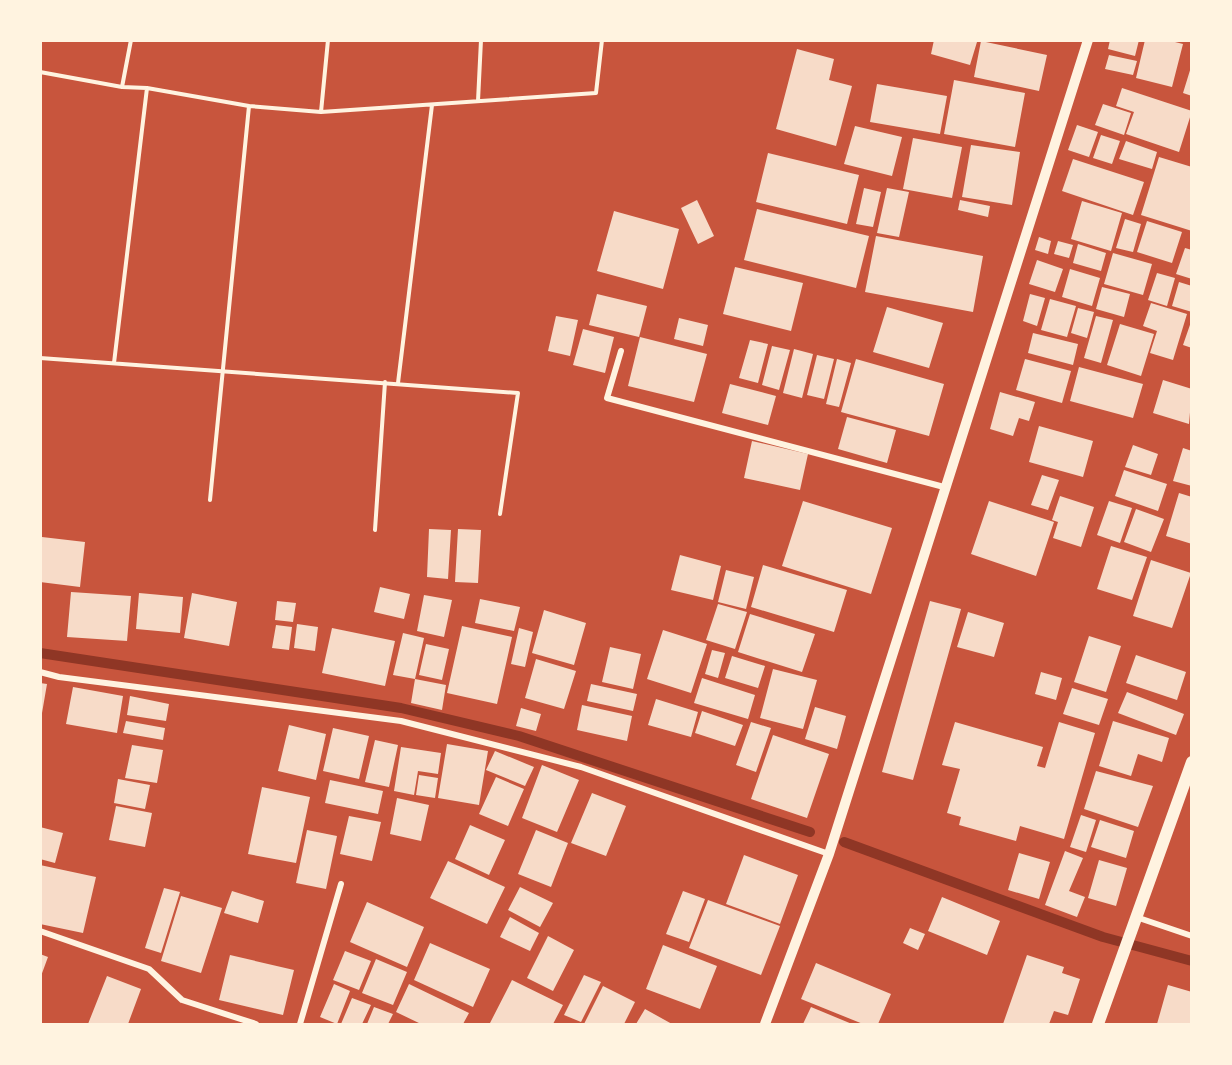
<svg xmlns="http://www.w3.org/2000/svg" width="1232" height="1065" viewBox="0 0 1232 1065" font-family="Signika,sans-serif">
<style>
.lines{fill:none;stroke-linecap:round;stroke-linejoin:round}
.stream{stroke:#8f3625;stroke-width:10}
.building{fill:#f7dbc8}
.path{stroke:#fff3e0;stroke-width:4}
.minor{stroke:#fff3e0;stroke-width:6}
.tertiary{stroke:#fff3e0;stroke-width:10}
.secondary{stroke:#fff3e0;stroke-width:12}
</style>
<rect width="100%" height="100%" fill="#c8553d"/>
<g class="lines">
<path class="stream" d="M40 653 401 708 519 736 810 832
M844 842 1103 937 1192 961"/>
</g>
<path class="building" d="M934 40 977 42 970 65 931 54Z
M1110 40H1139L1135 56 1108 49Z
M1145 40H1167L1183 44 1172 87 1136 78Z
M981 41 1047 55 1039 91 974 77Z
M797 49 834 59 829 80 852 86 836 146 776 129Z
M1109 55 1137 61 1133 75 1105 69Z
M1191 67H1192V96L1183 93Z
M954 80 1025 93 1015 147 944 134Z
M877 84 947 96 940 134 870 122Z
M1122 88 1192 111 1179 152 1126 134 1134 112 1116 106Z
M1103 104 1131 113 1124 135 1095 125Z
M1077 125 1098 132 1089 157 1068 150Z
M855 126 902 137 892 176 844 164Z
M1101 135 1120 141 1112 164 1093 158Z
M913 138 962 147 952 198 903 189Z
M1126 141 1157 152 1152 169 1119 159Z
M971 145 1020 152 1012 205 962 197Z
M768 153 859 175 847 224 756 202Z
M1159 157 1192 167V231L1141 215Z
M1073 159 1144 182 1133 215 1062 191Z
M864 188 881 192 873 227 856 224Z
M887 188 909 192 899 237 877 233Z
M697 200 714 236 698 244 681 208Z
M960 200 990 206 988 217 958 210Z
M1082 201 1122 213 1111 251 1071 239Z
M757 209 869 236 856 288 744 260Z
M614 211 679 229 663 289 597 271Z
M1125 219 1141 224 1133 252 1116 248Z
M1147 221 1182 232 1172 263 1137 252Z
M876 236 983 256 973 312 865 292Z
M1039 237 1051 241 1048 254 1035 250Z
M1058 241 1073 245 1069 258 1054 254Z
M1078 244 1106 253 1101 271 1073 263Z
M1185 248 1192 250V279L1176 274Z
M1113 253 1152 264 1143 295 1104 284Z
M1037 260 1063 269 1055 292 1029 284Z
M735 267 803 283 791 331 723 314Z
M1070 269 1100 278 1092 306 1062 297Z
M1157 273 1175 278 1167 306 1148 300Z
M1179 282 1192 286V312L1172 306Z
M1102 287 1130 294 1124 317 1096 309Z
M597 294 647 306 639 337 589 325Z
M1030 294 1045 298 1037 326 1023 321Z
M1050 299 1076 306 1067 337 1041 330Z
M1151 303 1187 314 1173 360 1150 353 1157 331 1143 326Z
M887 307 943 323 929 368 873 352Z
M1078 308 1094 312 1087 338 1071 333Z
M556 316 578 320 570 356 548 351Z
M1096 316 1113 320 1101 363 1084 358Z
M679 318 708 325 703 346 674 339Z
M1192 319V348L1183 345Z
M1120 324 1154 334 1141 376 1107 365Z
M583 329 614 337 605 373 573 365Z
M1033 333 1078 344 1073 365 1028 353Z
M640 337 707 354 694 402 628 386Z
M750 340 768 344 758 383 739 378Z
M772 346 790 350 779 390 762 385Z
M794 349 813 354 802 398 783 393Z
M817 355 834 359 824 399 807 395Z
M837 359 851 363 839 407 826 404Z
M856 359 944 384 929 436 841 412Z
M1025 359 1071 371 1062 403 1016 390Z
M1079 367 1143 384 1133 418 1070 401Z
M1163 380 1192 389 1189 424 1153 413Z
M730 384 776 396 768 425 722 413Z
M1000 392 1035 402 1029 421 1019 418 1013 436 990 429Z
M847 417 896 430 887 463 838 449Z
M1039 426 1093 441 1083 477 1029 462Z
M752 441 808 454 800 490 744 478Z
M1133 445 1158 454 1151 475 1125 467Z
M1183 448 1192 451V486L1173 481Z
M1124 470 1167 484 1158 511 1115 496Z
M1042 475 1059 480 1048 510 1031 505Z
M1179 493 1192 497V544L1166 536Z
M1060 496 1094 507 1081 547 1053 538 1058 522 1052 520Z
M803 501 892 528 871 594 782 566Z
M989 501 1054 522 1036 576 971 554Z
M1109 501 1132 508 1120 543 1097 535Z
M1136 509 1164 519 1151 552 1124 542Z
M429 529 451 530 448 579 427 577Z
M458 529 481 530 478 583 455 582Z
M42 537 85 542 80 587 40 582Z
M1111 546 1147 557 1132 600 1097 589Z
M680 555 721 566 713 600 671 590Z
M1151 560 1191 573 1172 628 1133 616Z
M763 565 847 590 834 632 751 607Z
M726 570 754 577 746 609 718 602Z
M380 587 410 594 404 619 374 612Z
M71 592 131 596 127 641 67 637Z
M139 593 183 597 180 633 136 629Z
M192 593 237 602 229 646 184 638Z
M424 595 452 600 444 637 417 631Z
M480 599 520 607 514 631 475 623Z
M277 601 296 603 293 622 275 620Z
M930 601 961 609 913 780 882 772Z
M718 604 747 612 735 649 706 640Z
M544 610 586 623 574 665 532 653Z
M968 612 1004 623 994 657 957 647Z
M750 614 815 634 802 672 738 652Z
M297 624 318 627 315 651 294 648Z
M276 625 292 627 289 650 272 648Z
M462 626 512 637 497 704 447 693Z
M332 628 395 641 385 686 322 673Z
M519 628 533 632 525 667 511 664Z
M663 630 707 644 691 693 647 679Z
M403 633 424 638 415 679 393 675Z
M1089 636 1121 646 1106 692 1074 682Z
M426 644 449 649 442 680 419 675Z
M610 647 641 654 633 689 602 682Z
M712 650 725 653 718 678 705 674Z
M1136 655 1186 672 1177 700 1126 683Z
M732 656 765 666 758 688 725 678Z
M536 659 576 671 564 709 525 698Z
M773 669 817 680 803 729 760 718Z
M1041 672 1062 678 1056 700 1035 694Z
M702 678 755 695 748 719 694 703Z
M415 679 446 685 442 710 411 703Z
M40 683 47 684 42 713H40Z
M591 684 637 694 633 711 587 701Z
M73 687 123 696 117 733 66 724Z
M1072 688 1108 699 1099 725 1063 714Z
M1127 692 1184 714 1176 735 1118 713Z
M130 696 169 704 166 721 127 715Z
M656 699 698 712 691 737 648 725Z
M582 705 632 716 627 741 577 730Z
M815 707 846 716 837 749 805 739Z
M521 708 541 714 536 731 516 726Z
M702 711 743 725 735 746 695 733Z
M126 721 165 728 163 740 123 733Z
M1113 721 1169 738 1162 762 1138 754 1131 776 1099 766Z
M751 722 771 728 756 772 736 765Z
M955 722 1043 747 1037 766 1045 768 1059 722 1095 733 1064 839 1020 826 1016 841 959 825 961 817 947 813 960 769 942 765Z
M289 725 326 734 316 780 278 771Z
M333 728 369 736 359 779 323 771Z
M773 735 829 754 807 818 751 799Z
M375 740 398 745 389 787 365 782Z
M447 744 488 751 479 805 438 798Z
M132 745 163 750 157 783 125 778Z
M401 747 441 753 438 774 418 771 414 795 394 791Z
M495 751 534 767 525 786 486 770Z
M542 765 579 780 557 832 522 818Z
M1096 771 1153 786 1138 827 1084 809Z
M419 775 438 778 435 798 416 795Z
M496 777 524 789 508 826 479 814Z
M118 779 150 785 145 809 114 803Z
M330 780 383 791 378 814 325 803Z
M262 787 310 797 296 863 248 854Z
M592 793 626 806 606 856 571 843Z
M397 798 429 805 421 841 390 834Z
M116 806 152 813 145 847 109 840Z
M1081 815 1096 820 1086 852 1070 847Z
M349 816 381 822 372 861 340 854Z
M1100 820 1134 831 1126 858 1091 847Z
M470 825 505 840 489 875 455 859Z
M40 827 63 833 55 863 40 859Z
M307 830 337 836 326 889 296 883Z
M536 830 568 843 551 887 518 874Z
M1065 851 1083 858 1069 891 1085 897 1077 917 1045 905Z
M1019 853 1050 862 1039 899 1008 890Z
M744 855 798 875 780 924 726 904Z
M1099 860 1127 868 1116 906 1088 898Z
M448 861 505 887 487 924 430 898Z
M40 865 96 877 83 933 40 924Z
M520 887 553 903 540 927 508 910Z
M164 888 180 892 161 953 145 948Z
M232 891 264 901 258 923 224 913Z
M683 891 705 899 689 942 666 934Z
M181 896 222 908 201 973 161 961Z
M942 897 1000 921 987 955 928 931Z
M708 900 780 926 761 975 689 948Z
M367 902 424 927 407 967 350 942Z
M510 917 539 933 530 951 500 937Z
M910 928 925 934 918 950 903 943Z
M548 936 574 950 553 991 527 978Z
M430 943 490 969 473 1007 414 980Z
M663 945 717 966 700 1009 646 989Z
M345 951 371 961 359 990 333 980Z
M40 954 48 957 41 976H40Z
M230 955 294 970 283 1015 219 1000Z
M1027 955 1064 967 1062 973 1080 979 1068 1015 1054 1011 1049 1024H1003Z
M376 959 407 972 393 1005 362 993Z
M816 963 891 994 878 1024H863L801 999Z
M584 975 601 982 581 1022 564 1015Z
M107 976 141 989 128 1024H88Z
M512 980 563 1005 553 1024 490 1023Z
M334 984 350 991 337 1024 320 1017Z
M409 984 469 1013 463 1024H421L396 1012Z
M1168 985 1192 992V1024H1157Z
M603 986 635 1002 624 1024H584Z
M352 998 371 1005 362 1024H341Z
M374 1007 393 1014 388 1024H367Z
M811 1007 852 1024H803Z
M645 1009 672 1024H636Z"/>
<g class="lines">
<path class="path" d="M40 72 122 87
M147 88 249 106
M478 101 481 40
M321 112 328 40
M40 358 518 393 500 514
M114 363 147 88 122 87 131 40
M398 383 432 105
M210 500 249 106 321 112 596 93 602 40
M375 530 385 382"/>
<path class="minor" d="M621 351 607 398 944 487
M40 672 59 677 401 721 581 767 829 854
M1136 917 1192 936
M40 931 149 969 182 1000 256 1024
M300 1024 341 884"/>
<path class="tertiary" d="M765 1024 829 854 1088 40"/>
<path class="secondary" d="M1098 1024 1192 762"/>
</g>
<rect width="1232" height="1065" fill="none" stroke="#fff3e0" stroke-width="84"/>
</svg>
